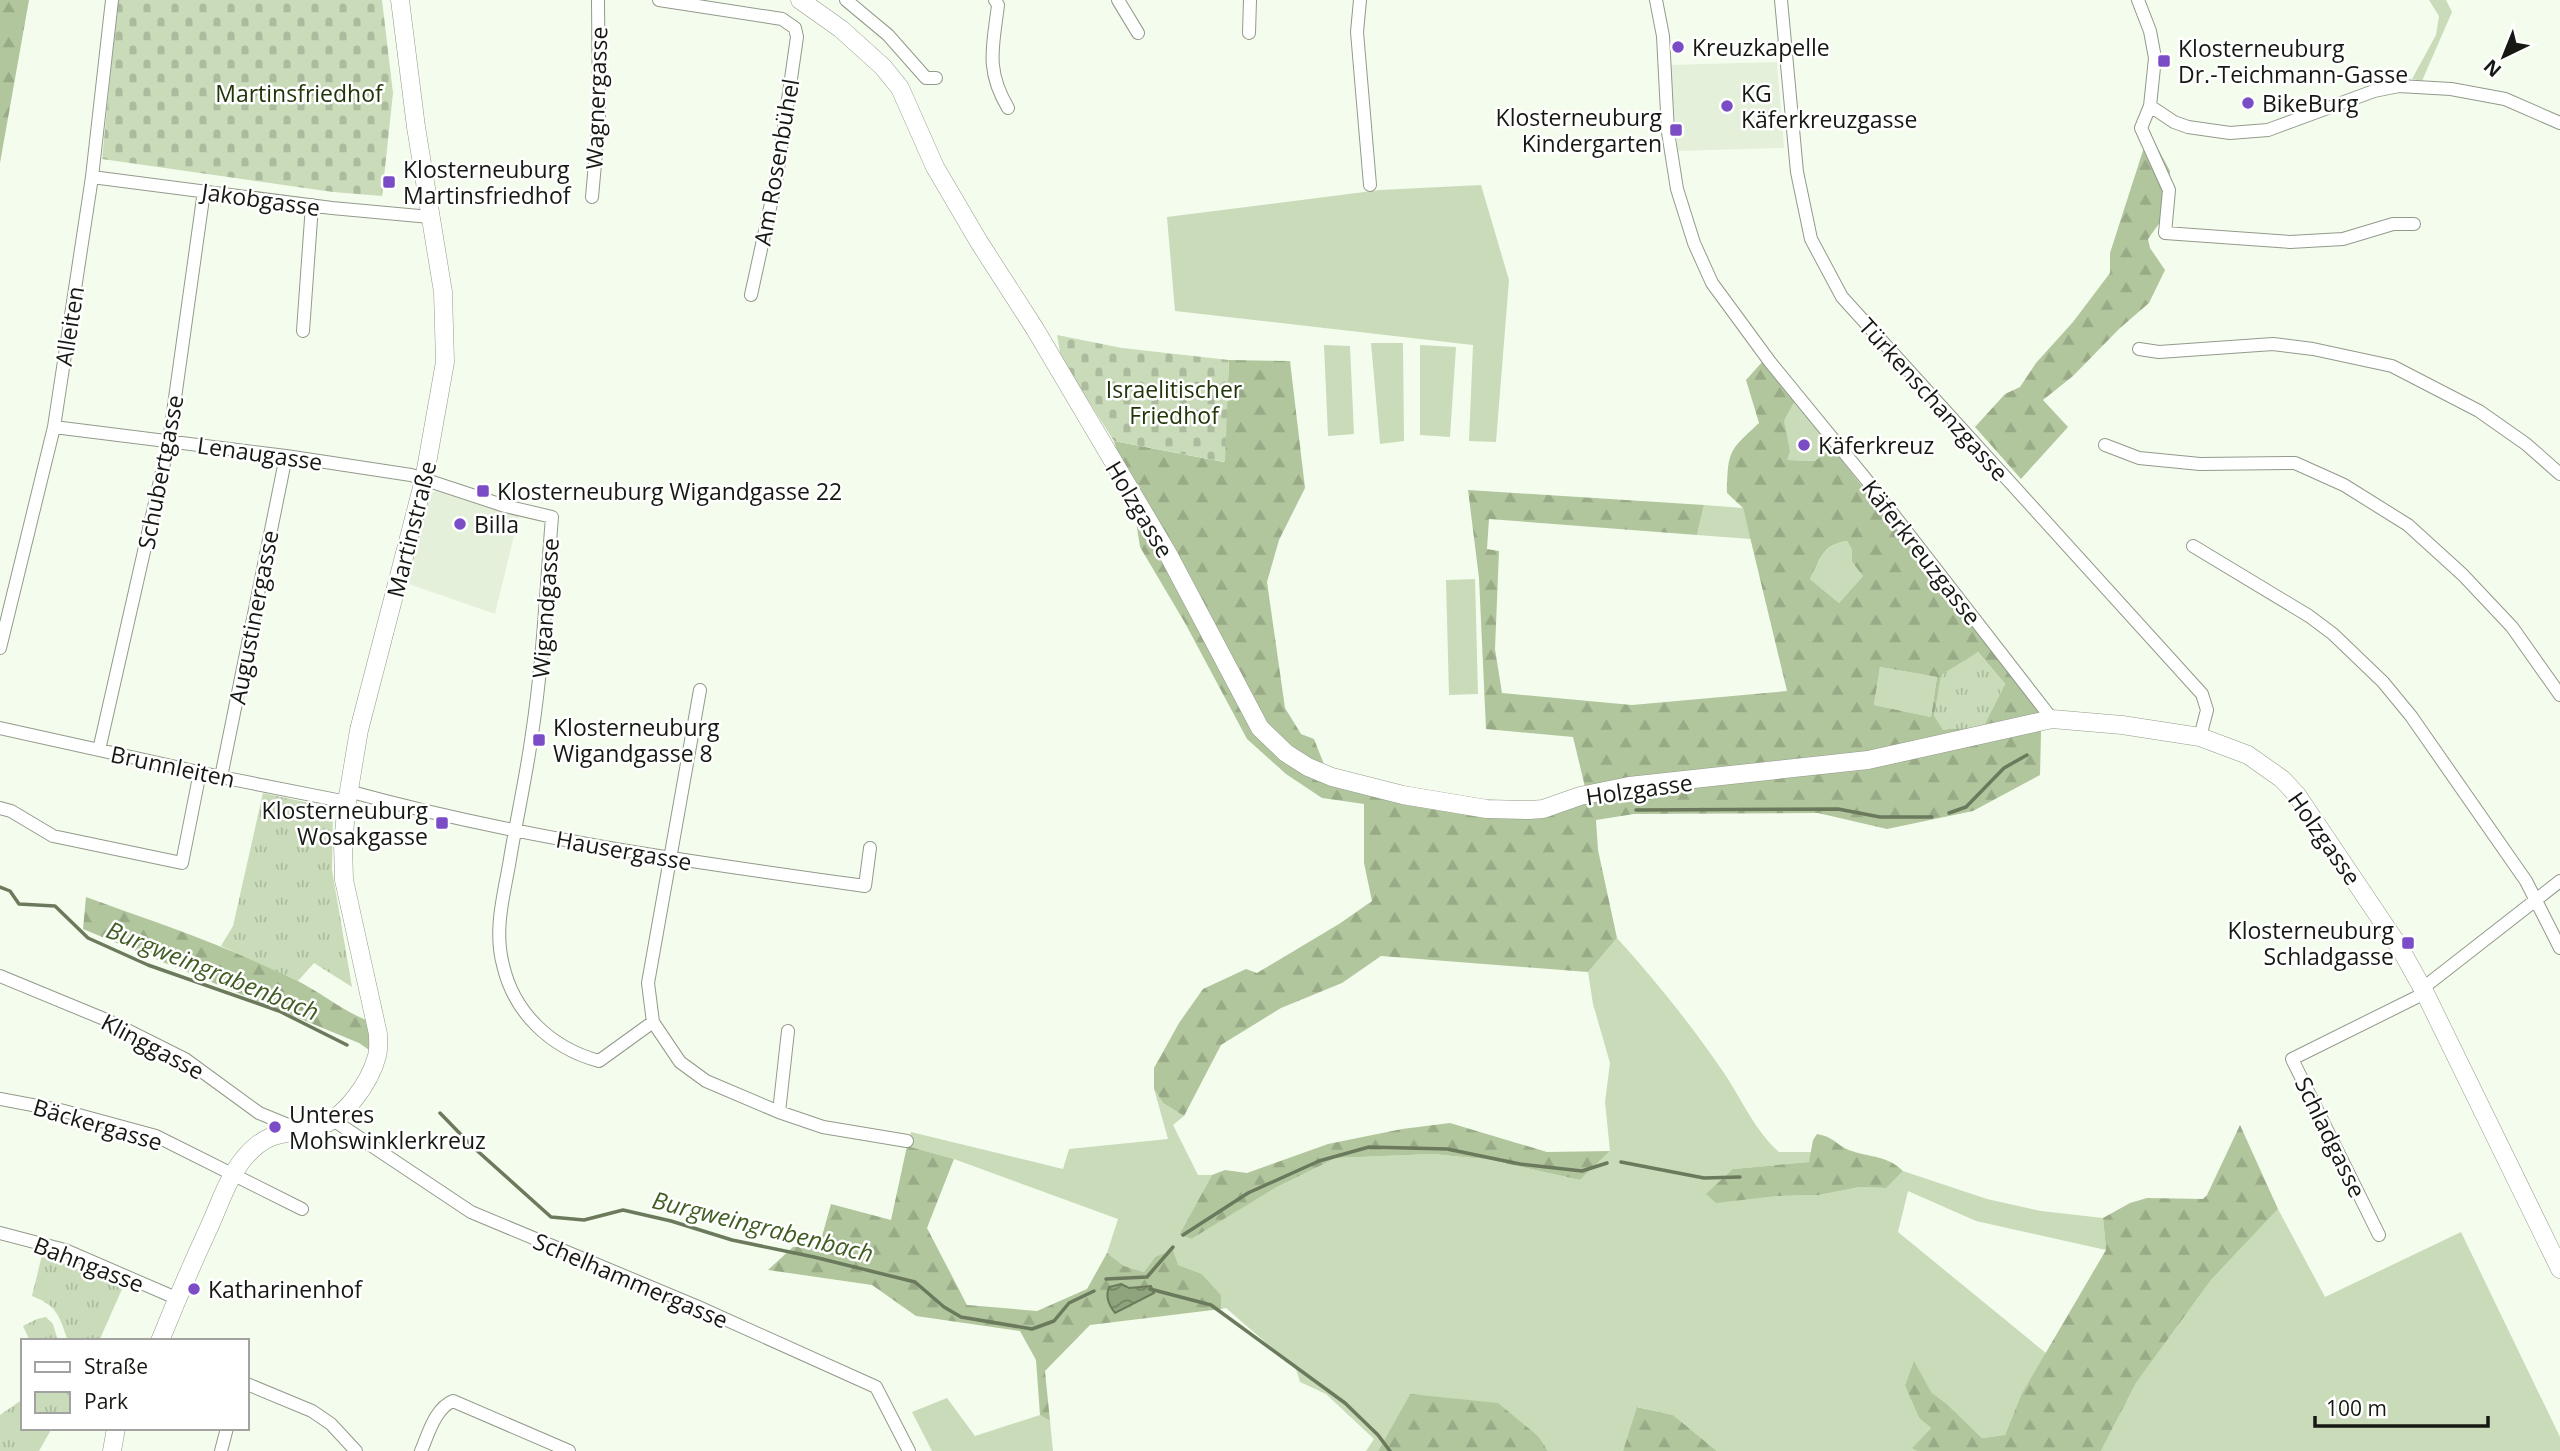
<svg xmlns="http://www.w3.org/2000/svg" width="2560" height="1451" viewBox="0 0 2560 1451" font-family="'Open Sans',sans-serif">
<style>
.built{fill:#e4f0da}
.green{fill:#c9dbb9}
.forest{fill:url(#forest-firs);fill-rule:evenodd}
.cemetery{fill:url(#cemetery-stones)}
.park{fill:url(#park-tufts)}
.water{fill:url(#water-waves);stroke:#6b7a5c;stroke-width:2}
.lines{fill:none;stroke-linecap:round;stroke-linejoin:round}
.stream{stroke:#6b7a5c;stroke-width:3.5}
.street-casing{stroke:#929a8c;stroke-width:14}
.secondary-casing{stroke:#929a8c;stroke-width:19}
.street{stroke:#fff;stroke-width:12}
.secondary{stroke:#fff;stroke-width:18}
.poi-dot{fill:#7a4cc5;stroke:#fff;stroke-width:2.5}
.labels{text-anchor:middle;dominant-baseline:central;stroke-width:5;stroke-linejoin:round;paint-order:stroke}
.poi-label{font-size:23px;fill:#161913;stroke:#fff;text-anchor:start}
.park-label{font-size:23px;fill:#213508;stroke:#fff}
.street-label{font-size:23px;fill:#161913;stroke:#fff}
.water-label{font-size:24px;font-style:italic;fill:#415d23;stroke:#fff}
</style>
<defs>
<pattern id="forest-firs" width="22" height="20" patternUnits="userSpaceOnUse" patternTransform="scale(1.75)"><rect width="22" height="20" fill="#b1c69d"/><path d="M5 1l3.5 6h-7zM16 11l3.5 6h-7z" fill="#98aa86"/></pattern>
<pattern id="cemetery-stones" width="16" height="16" patternUnits="userSpaceOnUse" patternTransform="scale(1.75)"><rect width="16" height="16" fill="#c9dbb9"/><path d="M2 7V4a2 2 0 0 1 4 0v3zM10 15v-3a2 2 0 0 1 4 0v3z" fill="#acbb9e"/></pattern>
<pattern id="park-tufts" width="24" height="20" patternUnits="userSpaceOnUse" patternTransform="scale(1.75)"><rect width="24" height="20" fill="#c9dbb9"/><path d="M3 7l-1-3M5 7V3M7 7l1-3M15 17l-1-3M17 17v-4M19 17l1-3" fill="none" stroke="#acbb9e"/></pattern>
<pattern id="water-waves" width="16" height="10" patternUnits="userSpaceOnUse" patternTransform="scale(1.75)"><rect width="16" height="10" fill="#8fa47c"/><path d="M0 5q4-4 8 0t8 0" fill="none" stroke="#748564"/></pattern>
</defs>
<rect width="100%" height="100%" fill="#f4fded"/>
<path class="built" d="M1777 62 1784 148 1678 151 1669 65Z
M436 491 519 515 495 614 406 583 429 494Z"/>
<path class="green" d="M2429 0H2446L2452 12 2422 81 2412 79 2436 35 2439 16Z
M1481 185 1509 280 1496 442 1469 441 1473 345 1175 311 1167 217 1380 190Z
M1371 343H1403L1404 441 1380 444Z
M1324 345 1350 346 1354 434 1328 436Z
M1420 345 1456 347 1450 437 1420 435Z
M1795 401 1831 447 1815 461 1787 460 1784 421Z
M1704 505 1743 508 1751 539 1697 535Z
M1847 541 1852 550V562L1863 576 1839 603 1810 579C1820 559 1824 544 1847 541Z
M1475 579 1478 694 1449 695 1446 580Z
M1880 667 1937 677 1931 717 1874 705Z
M1617 938C1656 981 1692 1026 1724 1073 1742 1100 1755 1131 1779 1152H1813L1809 1162 1733 1169 1776 1196 1819 1195 1860 1187 1885 1188 1903 1171 1987 1199 2041 1211 2103 1218 2106 1250 1976 1221 1908 1191 1898 1232 2047 1354 2021 1395 2005 1435 1982 1438 1947 1404 1931 1392 1905 1386 1919 1418 1931 1428 1913 1447 1917 1451H1717L1673 1415 1638 1407 1623 1451H1548L1539 1437 1410 1394 1378 1451H1366L1374 1439 1326 1394 1300 1382 1296 1369 1226 1308 1221 1309V1295L1202 1274 1155 1257 1144 1272 1124 1266 1107 1253 1118 1219 954 1159 907 1146 911 1132 1063 1169 1069 1149 1168 1139 1154 1089 1163 1103 1184 1116 1173 1125 1198 1175H1212L1179 1235 1190 1239 1277 1187 1336 1158 1432 1154 1485 1159 1580 1180 1610 1151 1605 1102 1610 1063 1593 1004 1588 972Z
M2278 1209 2325 1297 2461 1232 2560 1437V1451H2101L2136 1383 2211 1280Z
M947 1398 975 1436 1040 1415 1050 1421 1053 1451H932L912 1412Z"/>
<path class="forest" d="M0 0H29L0 163Z
M2149 132 2170 171 2166 214 2148 239 2150 248 2165 270 2149 303 2119 329 2073 376 2043 400 2068 427 2021 479 1975 427 2005 394 2020 387 2036 363 2073 322 2110 273V253Z
M1229 360 1290 361 1305 488 1279 540 1267 582 1285 708 1301 734 1314 739 1331 782 1443 810 1488 818 1576 807 1585 787 1573 737 1486 729 1479 578 1468 490 1704 505 1697 535 1489 519 1487 549 1499 551 1495 649 1502 693 1632 705 1787 691 1743 508 1727 493C1728 450 1729 451 1759 423L1746 380 1763 361 1795 401 1784 421 1790 451 1787 460 1815 461 1831 447 2038 709 2041 733 2040 775 1973 811 1887 829 1818 813 1634 814 1596 820 1598 850 1617 938 1588 972 1381 956 1342 983 1281 1008 1221 1045 1184 1116 1163 1103 1154 1089V1068L1179 1023 1203 989 1246 969 1257 973 1339 924 1372 901 1364 863V804L1322 798 1286 774 1247 739 1185 623 1140 547 1135 515 1114 441 1224 462ZM1847 541 1852 550V562L1863 576 1839 603 1810 579C1820 559 1823 544 1847 541ZM1978 652 2005 684 1983 727 1934 716 1938 697ZM1880 667 1937 677 1931 717 1874 705Z
M86 897C157 923 228 946 296 980 320 992 340 1009 366 1020L372 1033V1052L359 1043 83 929Z
M1450 1123 1547 1152 1610 1151 1580 1180 1485 1159 1432 1154 1336 1158 1277 1187 1191 1239 1179 1235 1212 1175 1225 1170 1247 1173 1328 1144 1402 1129Z
M2240 1125 2278 1209 2211 1280 2136 1383 2101 1451H1917L1912 1448 1931 1428 1919 1418 1905 1386 1914 1361 1931 1392 1947 1404 1982 1438 2005 1435 2021 1395 2106 1250 2103 1218 2130 1203 2147 1198 2203 1199 2207 1195Z
M1817 1134C1835 1137 1838 1147 1852 1151 1872 1158 1886 1155 1903 1171L1886 1188 1860 1187 1819 1195 1776 1196 1716 1203 1706 1194 1733 1169 1809 1162 1813 1140Z
M907 1146 954 1159 927 1228 967 1305 1037 1311 1087 1289 1107 1253 1124 1266 1144 1272 1155 1257 1173 1250 1178 1265 1202 1274 1221 1295V1309L1090 1325 1045 1371 1050 1421 1040 1415 1036 1360 1020 1331 916 1316 872 1285 768 1270 793 1247H819L831 1204 891 1220Z
M1410 1394 1498 1403 1539 1437 1548 1451H1378Z
M1637 1407 1673 1415 1717 1451H1623Z"/>
<path class="cemetery" d="M118 0H382L393 93 382 196 333 192 102 159Z
M1057 335 1122 348 1229 360 1225 462 1114 441 1061 358Z"/>
<path class="park" d="M1978 652 2005 684 1983 727 1943 730 1934 716 1941 675Z
M263 793 333 808 332 870 352 987 314 963 298 981 221 946 233 926Z
M42 1255 123 1287 99 1341H68C59 1316 58 1306 32 1296Z
M46 1317 53 1324 58 1341H30L23 1326 37 1319Z
M23 1399V1428H52L39 1451H0V1415Z"/>
<path class="water" d="M1121 1284 1129 1288 1151 1286 1154 1293 1115 1313C1109 1305 1105 1297 1109 1287Z"/>
<g class="lines">
<path class="stream" d="M1636 810 1838 809 1880 817H1932
M1949 813 1966 807 2004 768 2027 755
M0 887 10 891 19 904 55 906 88 938 148 965 279 1011 347 1045
M440 1113 473 1147 551 1217 584 1220 623 1210 671 1221 732 1240 814 1257 915 1282 944 1307 961 1317 1032 1329 1054 1321 1069 1303 1094 1291
M1621 1162 1704 1178 1740 1177
M1183 1235 1248 1193 1319 1161 1369 1147 1447 1149 1520 1164 1582 1171 1607 1163
M1106 1279 1147 1277 1173 1247
M1150 1289 1211 1305 1345 1403 1378 1435 1390 1451"/>
<g class="street-casing">
<path id="street" d="M659 0 782 19 795 28 797 37 777 176 751 295
M846 0 888 35 926 78H936
M995 0 998 5C993 47 985 69 1008 108
M1118 0 1138 33
M1360 0 1357 32 1370 185
M1656 0 1663 36 1668 132 1677 189 1694 243 1712 283 1770 362 1869 483 2052 719
M1781 0 1797 172 1811 239 1842 297 2202 694 2207 710 2200 737
M2138 0 2150 31 2155 58 2150 106 2174 122 2188 127 2230 133 2268 130 2374 91 2399 86 2451 89 2505 99 2560 123
M1249 33 1250 0
M2150 106 2141 128 2169 190 2165 233 2290 242 2343 239 2393 224H2414
M92 177 332 208 430 217
M592 197 599 119 598 0
M303 331 312 205
M2139 349 2159 352 2273 344 2313 349 2392 366 2479 411 2526 444 2560 474
M54 427 286 456 411 475 505 506 552 517C546 590 543 662 532 734 526 778 516 821 509 865 503 898 494 931 503 965 514 1013 551 1048 599 1061L653 1022
M2105 445 2139 458 2200 464 2295 463 2344 485 2408 525 2463 575 2512 627 2560 695
M2193 546 2309 616 2333 634 2383 682 2411 716 2526 881 2560 948
M0 648 54 427 92 177 112 0
M700 690 648 983 653 1022 680 1062 706 1081 779 1112 823 1127 907 1141
M0 728 221 777 347 802
M99 750 169 441 204 191
M221 777 286 456
M348 791C518 838 691 862 865 886L870 848
M0 808 11 811 53 836 182 863 200 772
M0 976 109 1021 185 1059 259 1113 298 1129
M2423 988 2560 881
M0 1099 64 1111 156 1136 302 1209
M779 1112 788 1031
M333 1120 471 1212 696 1306 876 1387 909 1451
M0 1233 65 1250 176 1298
M2379 1235 2292 1059 2425 993
M247 1384 312 1411 331 1424 356 1451
M221 1451 227 1428
M421 1451C428 1435 435 1408 453 1401L569 1451"/>
</g>
<g class="secondary-casing">
<path id="secondary" d="M800 0 841 29 883 67 900 88 935 167 979 242 1035 329 1168 554 1260 728 1286 753 1308 767 1332 777 1403 795 1487 809 1529 810 1543 809 1580 796 1629 786 1868 760 2052 719 2122 725 2200 737 2248 755 2282 779 2297 795 2400 948 2425 993 2560 1269
M160 1341C176 1301 193 1262 211 1223 221 1200 229 1176 245 1157 270 1128 286 1136 317 1127 345 1119 370 1082 377 1056 379 1049 378 1041 378 1034L344 880 343 844 347 802 359 730 424 480 445 362 443 292 416 127 400 0
M112 1451 116 1428"/>
</g>
<use href="#street" class="street"/>
<use href="#secondary" class="secondary"/>
</g>
<g class="poi-dot">
<circle cx="1678" cy="47" r="7"/>
<rect x="2157" y="54" width="14" height="14" rx="3.5"/>
<circle cx="2248" cy="103" r="7"/>
<circle cx="1727" cy="106" r="7"/>
<rect x="1669" y="123" width="14" height="14" rx="3.5"/>
<rect x="382" y="175" width="14" height="14" rx="3.5"/>
<circle cx="1804" cy="445" r="7"/>
<rect x="476" y="484" width="14" height="14" rx="3.5"/>
<circle cx="460" cy="524" r="7"/>
<rect x="532" y="733" width="14" height="14" rx="3.5"/>
<rect x="435" y="816" width="14" height="14" rx="3.5"/>
<rect x="2401" y="936" width="14" height="14" rx="3.5"/>
<circle cx="275" cy="1127" r="7"/>
<circle cx="194" cy="1289" r="7"/>
</g>
<g class="labels">
<g class="poi-label">
<text x="1692" y="47">Kreuzkapelle</text>
<text x="2178" y="48">Klosterneuburg<tspan x="2178" dy="26">Dr.-Teichmann-Gasse</tspan></text>
<text x="1741" y="93">KG<tspan x="1741" dy="26">Käferkreuzgasse</tspan></text>
<text x="2262" y="103">BikeBurg</text>
<text x="1662" y="117" text-anchor="end">Klosterneuburg<tspan x="1662" dy="26">Kindergarten</tspan></text>
<text x="403" y="169">Klosterneuburg<tspan x="403" dy="26">Martinsfriedhof</tspan></text>
<text x="1818" y="445">Käferkreuz</text>
<text x="497" y="491">Klosterneuburg Wigandgasse 22</text>
<text x="474" y="524">Billa</text>
<text x="553" y="727">Klosterneuburg<tspan x="553" dy="26">Wigandgasse 8</tspan></text>
<text x="428" y="810" text-anchor="end">Klosterneuburg<tspan x="428" dy="26">Wosakgasse</tspan></text>
<text x="2394" y="930" text-anchor="end">Klosterneuburg<tspan x="2394" dy="26">Schladgasse</tspan></text>
<text x="289" y="1114">Unteres<tspan x="289" dy="26">Mohswinklerkreuz</tspan></text>
<text x="208" y="1289">Katharinenhof</text>
</g>
<g class="park-label">
<text x="299" y="93">Martinsfriedhof</text>
<text x="1174" y="389">Israelitischer<tspan x="1174" dy="26">Friedhof</tspan></text>
</g>
<g class="street-label">
<text transform="translate(596 98) rotate(-88)">Wagnergasse</text>
<text transform="translate(776 162) rotate(-80)">Am Rosenbühel</text>
<text transform="translate(261 199) rotate(8)">Jakobgasse</text>
<text transform="translate(69 326) rotate(-81)">Alleiten</text>
<text transform="translate(1934 399) rotate(48)">Türkenschanzgasse</text>
<text transform="translate(260 453) rotate(8)">Lenaugasse</text>
<text transform="translate(160 472) rotate(-79)">Schubertgasse</text>
<text transform="translate(1140 509) rotate(59)">Holzgasse</text>
<text transform="translate(411 529) rotate(-76)">Martinstraße</text>
<text transform="translate(1922 552) rotate(52)">Käferkreuzgasse</text>
<text transform="translate(545 608) rotate(-86)">Wigandgasse</text>
<text transform="translate(253 617) rotate(-79)">Augustinergasse</text>
<text transform="translate(173 766) rotate(12)">Brunnleiten</text>
<text transform="translate(1639 789) rotate(-8)">Holzgasse</text>
<text transform="translate(2325 838) rotate(55)">Holzgasse</text>
<text transform="translate(624 850) rotate(10)">Hausergasse</text>
<text transform="translate(153 1046) rotate(28)">Klinggasse</text>
<text transform="translate(98 1124) rotate(16)">Bäckergasse</text>
<text transform="translate(2331 1137) rotate(64)">Schladgasse</text>
<text transform="translate(89 1264) rotate(21)">Bahngasse</text>
<text transform="translate(631 1280) rotate(23)">Schelhammergasse</text>
</g>
<g class="water-label">
<text transform="translate(213 970) rotate(22)">Burgweingrabenbach</text>
<text transform="translate(763 1226) rotate(14)">Burgweingrabenbach</text>
</g>
</g>
<rect x="21" y="1339" width="228" height="91" fill="#ffffff" stroke="#a2a3a1" stroke-width="2"/>
<rect x="35" y="1362" width="35" height="10" fill="#ffffff" stroke="#a2a3a1" stroke-width="2"/>
<text x="84" y="1374" font-size="21" fill="#161913">Straße</text>
<rect x="35" y="1392" width="35" height="21" fill="url(#park-tufts)" stroke="#a2a3a1" stroke-width="2"/>
<text x="84" y="1409" font-size="21" fill="#161913">Park</text>
<g transform="translate(2504 56) rotate(223)" stroke="#ffffff" stroke-width="5" paint-order="stroke">
<path d="M0-5L12 26L0 18L-12 26Z" fill="#161913"/>
<text y="-10" font-size="19" font-weight="bold" text-anchor="middle" fill="#161913">N</text>
</g>
<path d="M2315 1416v10h173v-10" fill="none" stroke="#161913" stroke-width="3.5"/>
<text x="2326" y="1416" font-size="21" fill="#161913" stroke="#ffffff" stroke-width="5" paint-order="stroke">100 m</text>
</svg>
